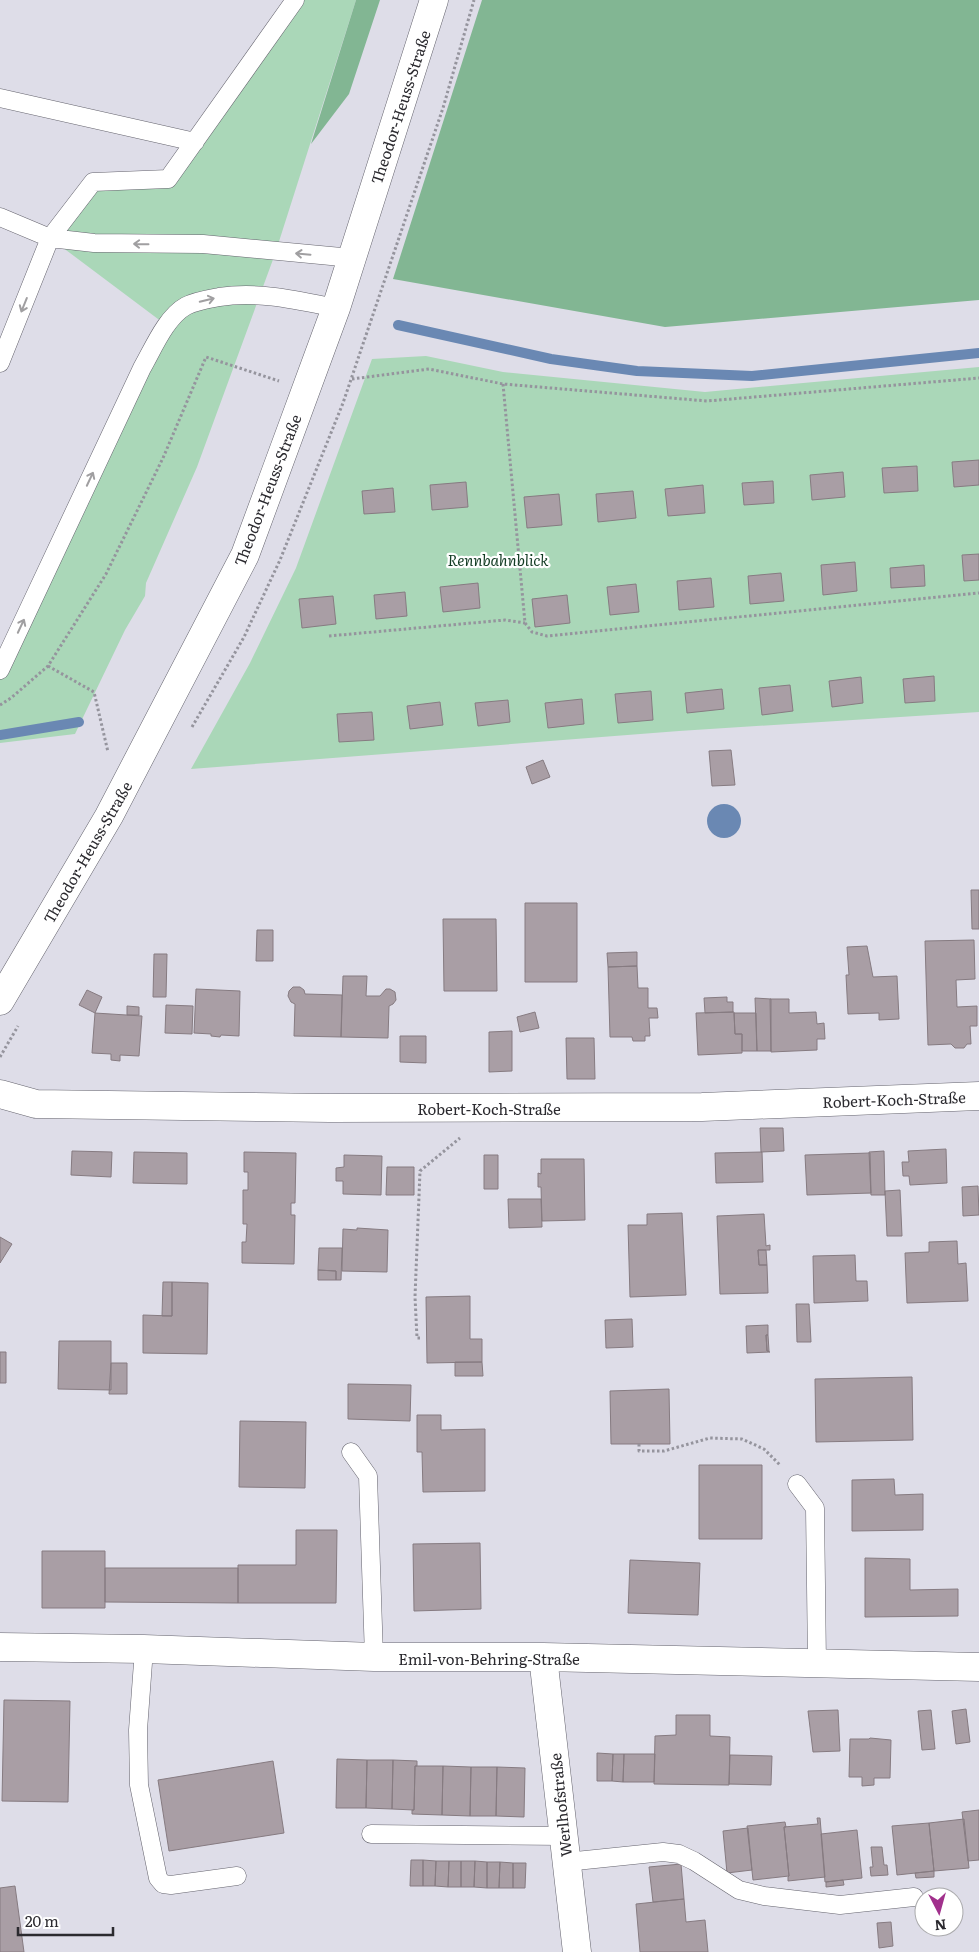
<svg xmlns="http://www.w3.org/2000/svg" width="979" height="1952" viewBox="0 0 979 1952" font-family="Literata,serif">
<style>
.green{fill:#aad7b8}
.forest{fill:#82b693}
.water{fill:#6a88b3}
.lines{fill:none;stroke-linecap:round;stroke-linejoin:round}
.stream{stroke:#6a88b3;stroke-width:10}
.building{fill:#a99ea5;stroke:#867b81}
.lane-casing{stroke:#65646e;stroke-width:19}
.street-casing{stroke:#65646e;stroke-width:29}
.secondary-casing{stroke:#65646e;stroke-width:29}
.path{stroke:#95949d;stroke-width:3;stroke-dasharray:2.5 2.5;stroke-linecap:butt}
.lane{stroke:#fff;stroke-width:18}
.street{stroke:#fff;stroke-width:28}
.secondary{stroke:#fff;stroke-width:28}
.oneway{stroke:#a09fa1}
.labels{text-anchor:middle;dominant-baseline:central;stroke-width:4.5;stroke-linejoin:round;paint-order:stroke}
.street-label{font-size:15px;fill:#2b2a2f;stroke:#fff}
.park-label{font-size:15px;font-style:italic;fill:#123b23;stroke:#fff}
</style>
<rect width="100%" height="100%" fill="#dedde8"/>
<path class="green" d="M295 0H356L275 254 197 467 146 583 145 596 125 630 75 734 0 743V670L166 325 50 238 93 182 168 179Z
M426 356 503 372 705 392 979 367V712L679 731 191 769 250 663 296 568 372 359Z"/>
<path class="forest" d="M356 0H380L349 94 311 144Z
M482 0H979V300L665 327 393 279Z"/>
<path class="water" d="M707 821a17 17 0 1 1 34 0a17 17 0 1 1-34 0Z"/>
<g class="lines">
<path class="stream" d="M398 325 551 359 637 371 752 376 979 353
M0 735 79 722"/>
</g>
<path class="building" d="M979 460V485L954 487 952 462Z
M917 466 918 491 884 493 882 468Z
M843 472 845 497 812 500 810 475Z
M773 481 774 503 744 505 742 483Z
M466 482 468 507 432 510 430 485Z
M703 485 705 513 668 516 665 489Z
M393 488 395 512 364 514 362 491Z
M633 491 636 518 598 522 596 494Z
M559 494 562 525 527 528 524 497Z
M979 554V580L964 581 962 555Z
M855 562 857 591 823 595 821 565Z
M924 565 925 586 891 588 890 568Z
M781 573 784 601 750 604 748 576Z
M711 578 714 607 679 610 677 581Z
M478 583 480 608 443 612 440 587Z
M636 584 639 612 610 615 607 587Z
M405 592 407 616 376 619 374 595Z
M567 595 570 623 535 627 532 599Z
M333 596 336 624 302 628 299 599Z
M934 676 935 701 905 703 903 679Z
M861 677 863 703 832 707 829 681Z
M790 685 793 711 762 715 759 688Z
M722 689 724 709 687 713 685 693Z
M651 691 653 720 618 723 615 694Z
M582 699 584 724 548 728 545 703Z
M508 700 510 722 478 726 475 703Z
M440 702 443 725 410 729 407 706Z
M372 712 374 740 339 742 337 714Z
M731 750 735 785 712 786 709 751Z
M543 760 550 777 532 784 526 767Z
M971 890H979V929H972Z
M525 903H577V982H525Z
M443 919H496L497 991H444Z
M257 930H273V961H256Z
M974 940 975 979 956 980 957 1007 977 1006V1026H970L971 1044H967L964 1048H955L951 1044 928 1045 925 941Z
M867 946 873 977 897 976 899 1019 879 1020V1013L848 1014 846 975H849L847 947Z
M637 952V966L608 967 607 953Z
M154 954H167L166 997H153Z
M637 966 638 988H648V1008H657L658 1018H649L650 1036H645V1041H633L632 1037H610L608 967Z
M343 976H367L366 996H380L386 989H390L395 992 396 1000 393 1004 389 1006 388 1038 341 1037Z
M293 987H300L304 990 305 994 342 995 341 1037 294 1036 295 1004 291 1002 288 996 289 991Z
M196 989 240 991 239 1036 221 1035 220 1037 211 1036V1034L194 1033Z
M87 990 102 997 95 1013 79 1005Z
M727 997V1002H733V1012L705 1013 704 998Z
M755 998 771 999V1051H757Z
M770 999H789V1013L816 1012 817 1024 824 1023 825 1039H817V1050L771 1052Z
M166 1005 193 1006 192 1034 165 1033Z
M127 1006 139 1007V1015H127Z
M535 1012 539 1028 520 1032 517 1017Z
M734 1012 735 1034H742V1053L698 1055 696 1013Z
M95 1013 142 1016 139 1056 120 1055V1061L111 1060V1054L92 1053Z
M734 1013H756L757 1051H742V1034H735Z
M512 1031V1071L489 1072V1032Z
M400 1036H426V1063L400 1062Z
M566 1038H594L595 1079H567Z
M760 1128H783L784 1151 761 1152Z
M946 1149 947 1183 910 1185 909 1176H903L902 1162H909L908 1151Z
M72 1151 112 1152 111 1177 71 1175Z
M884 1151 885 1195H871L869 1152Z
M134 1152 187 1153V1184L133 1183Z
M244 1152 296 1153 295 1203H291V1215H295L294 1264 242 1263V1242H246L247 1224H243V1190H248V1172H244Z
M762 1152 763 1182 716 1183 715 1153Z
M870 1153 871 1193 807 1195 805 1155Z
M344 1155 382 1156 381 1195 343 1194V1181H336V1168L344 1167Z
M484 1155H498V1189H484Z
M541 1159H584L585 1220 542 1221 541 1187H538V1173L541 1174Z
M387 1167H414V1195H386Z
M978 1186 979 1215 963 1216 962 1187Z
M900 1190 902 1236H887L885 1191Z
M508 1199H541L542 1227 509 1228Z
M682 1213 686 1295 630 1297 628 1225H647V1214Z
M764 1214 766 1246 770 1245V1250H758L759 1265H767L768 1293 720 1294 717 1216Z
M357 1228 388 1230 387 1272 342 1271 343 1229 357 1230Z
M0 1237 12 1244 0 1263Z
M957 1241 958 1264 966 1263 968 1301 907 1303 905 1253 929 1252V1242Z
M319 1248H342L341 1280H336V1271L318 1270Z
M758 1250H766L767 1265H759Z
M855 1255 856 1281H867L868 1301 814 1303 813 1256Z
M318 1270 336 1271V1280H318Z
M163 1282H172V1316H162Z
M172 1282 208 1283 207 1354 143 1353V1315L172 1316Z
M470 1296V1339H482V1362L427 1363 426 1297Z
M796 1304H809L811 1342H797Z
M632 1319 633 1347 606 1348 605 1320Z
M768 1325V1335H766L767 1351 770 1352 747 1353 746 1326Z
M766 1335H768L769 1351H767Z
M59 1341H111V1390L58 1389Z
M0 1352H6V1383H0Z
M455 1362H482L483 1376H455Z
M111 1363H127V1394H109Z
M912 1377 913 1440 816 1442 815 1379Z
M348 1384 411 1385 410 1421 348 1419Z
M669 1389 670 1444H611L610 1391Z
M417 1415H441V1430L485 1429V1491L423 1492 422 1452H417Z
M240 1421 306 1422 305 1488 239 1487Z
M699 1465H762V1539H699Z
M894 1479 895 1495 923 1494V1530L852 1531V1480Z
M296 1530H337L336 1603H238V1565H296Z
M480 1543 481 1609 414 1611 413 1544Z
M42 1551H105V1608H42Z
M865 1558 910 1559V1590L958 1589V1616L865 1617Z
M630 1560 700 1563 698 1615 628 1613Z
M105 1568H238V1603L105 1602Z
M4 1700 70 1701 68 1802 2 1801Z
M966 1709 970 1742 956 1744 952 1711Z
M838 1710 840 1751 813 1752 808 1711Z
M931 1710 935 1749 922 1750 918 1711Z
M676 1715H710V1736L730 1737 729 1785 654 1784 655 1736 676 1735Z
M870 1738 891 1740 890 1778H874V1785L862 1786V1777H849L850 1739H869Z
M597 1753 613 1754 612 1781H597Z
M613 1754H624L623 1782 612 1781Z
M624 1754H655L654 1782H623Z
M730 1755 772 1756 771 1785 729 1784Z
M337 1759 367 1760 366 1808H336Z
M367 1760H393L392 1809 366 1808Z
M393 1760 417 1761V1766H415L414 1810 392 1809Z
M273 1761 284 1833 169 1851 158 1780Z
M415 1766H443L442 1815 412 1814V1810H414Z
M443 1766 471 1767 470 1816 442 1815Z
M471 1767H497L496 1816H470Z
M497 1767 525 1768 524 1817 496 1816Z
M979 1810V1860L968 1861 962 1812Z
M817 1818H820L825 1877 788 1881V1877L789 1876 784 1827 818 1824Z
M964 1819 969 1868 934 1871 929 1823Z
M785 1822 786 1827H784L789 1876 753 1880 747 1826Z
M929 1823 934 1871 897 1875 892 1826Z
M748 1828 752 1870 727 1873 723 1831Z
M857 1830 862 1878 825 1882 821 1834Z
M871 1847H882L884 1865H887L888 1875 871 1876 870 1867H873Z
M411 1860H423V1886H410Z
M423 1860 436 1861 435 1886H423Z
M436 1861H449L448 1887 435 1886Z
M449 1861H461V1887H448Z
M461 1861H475L474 1887H461Z
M475 1861 487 1862V1888L474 1887Z
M487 1862H500L499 1888H487Z
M500 1862 513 1863V1888H499Z
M513 1863H526L525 1888H513Z
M681 1864 684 1899 653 1902 649 1867Z
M934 1871V1877L916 1878 915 1873Z
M843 1880 844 1885 826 1887V1882Z
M15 1886 24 1952H0V1888Z
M684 1899 686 1922 705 1920 708 1952H640L636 1904Z
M891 1922 893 1946 879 1948 877 1923Z"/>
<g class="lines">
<g class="lane-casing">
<path id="lane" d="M0 98 195 142
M0 217 50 238 93 182 168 179 295 0
M0 363 50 238 94 243 203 244 352 258
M0 670 142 368C153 349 166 317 186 306 195 301 208 299 219 297 259 291 296 300 336 308
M351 1452 368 1476 374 1657
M797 1484 815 1508 817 1663
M144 1649 138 1730 139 1785 158 1878 163 1884 171 1885 237 1876
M371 1834 564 1836
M566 1862 663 1852 679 1854 694 1861 739 1890 764 1896 840 1905 914 1897"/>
</g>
<g class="street-casing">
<path id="street" d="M0 1094 36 1104 330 1108 702 1107 979 1096
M0 1647 144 1649 374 1657H543L979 1667
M543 1657 577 1952"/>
</g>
<g class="secondary-casing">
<path id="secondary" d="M0 1001 109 816 245 555 336 308 434 0"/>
</g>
<path class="path" d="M352 379 429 369 503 384 707 401 979 378
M503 384 525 623 532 632 547 636 979 593
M329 636 505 620 525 623
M48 666 94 692 108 752
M0 705 11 698 48 666 106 574 163 458 206 357 279 381
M192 727 244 637 280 560 343 403 443 108 474 0
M0 1057 18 1026
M420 1338H417L415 1297 420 1171 460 1138
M639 1444V1451H664L710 1438 742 1439 764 1449 780 1465"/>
<use href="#lane" class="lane"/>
<use href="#street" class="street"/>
<use href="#secondary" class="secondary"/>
</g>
<defs><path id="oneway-shaft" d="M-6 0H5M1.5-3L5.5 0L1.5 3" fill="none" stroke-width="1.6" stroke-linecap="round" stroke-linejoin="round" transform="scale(1.25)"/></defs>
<g class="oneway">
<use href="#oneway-shaft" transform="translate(141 244) rotate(-179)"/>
<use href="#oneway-shaft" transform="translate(303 254) rotate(-175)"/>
<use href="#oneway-shaft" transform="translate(207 300) rotate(-14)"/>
<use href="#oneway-shaft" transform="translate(24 305) rotate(112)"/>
<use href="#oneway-shaft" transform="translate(90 479) rotate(-65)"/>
<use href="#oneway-shaft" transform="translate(21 626) rotate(-65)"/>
</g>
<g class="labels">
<g class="street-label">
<text transform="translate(400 107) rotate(-72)">Theodor-Heuss-Straße</text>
<text transform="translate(267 490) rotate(-69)">Theodor-Heuss-Straße</text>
<text transform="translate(87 852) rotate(-60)">Theodor-Heuss-Straße</text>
<text transform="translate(894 1099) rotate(-2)">Robert-Koch-Straße</text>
<text x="489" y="1108">Robert-Koch-Straße</text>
<text x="489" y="1658">Emil-von-Behring-Straße</text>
<text transform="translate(560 1805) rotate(-96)">Werlhofstraße</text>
</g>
<g class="park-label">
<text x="498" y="559">Rennbahnblick</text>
</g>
</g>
<g transform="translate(939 1912) rotate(174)"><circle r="24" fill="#ffffff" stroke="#aaaaac"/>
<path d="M0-4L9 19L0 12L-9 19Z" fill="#a1308c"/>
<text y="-8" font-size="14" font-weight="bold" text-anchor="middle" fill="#2b2a2f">N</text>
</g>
<path d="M18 1927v8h95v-8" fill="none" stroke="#2b2a2f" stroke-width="2.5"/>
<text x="25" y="1927" font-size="15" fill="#2b2a2f" stroke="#ffffff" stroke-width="4" paint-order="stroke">20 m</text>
</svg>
